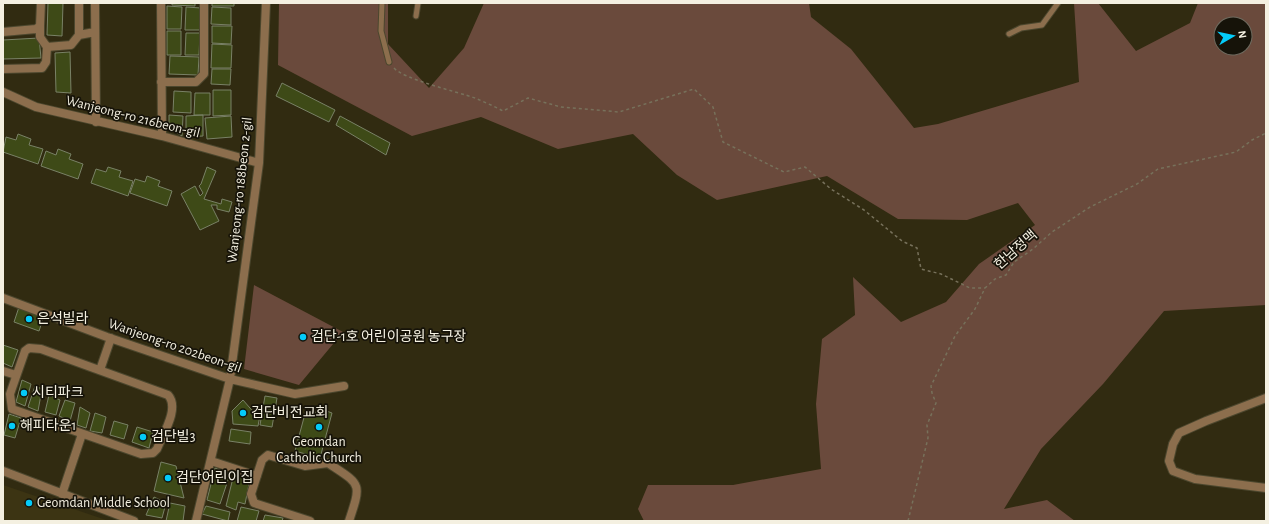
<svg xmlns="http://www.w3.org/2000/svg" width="1269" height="524" viewBox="0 0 1269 524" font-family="'Alegreya Sans','Noto Sans KR',sans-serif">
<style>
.built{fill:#3c3413}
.green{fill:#6a4a3c;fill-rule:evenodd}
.building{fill:#3e4a17;stroke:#798166}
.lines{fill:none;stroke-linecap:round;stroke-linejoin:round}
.lane-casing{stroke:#4c472e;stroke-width:7}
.street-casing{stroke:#4c472e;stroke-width:10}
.path{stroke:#77715b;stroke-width:1.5;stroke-dasharray:3 3;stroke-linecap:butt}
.lane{stroke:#8c6e4d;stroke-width:5}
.street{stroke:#8c6e4d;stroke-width:8}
.poi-dot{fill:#04cbf9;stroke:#161309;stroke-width:1.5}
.labels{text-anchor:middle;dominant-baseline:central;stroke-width:3.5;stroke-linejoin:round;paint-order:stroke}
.street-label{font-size:14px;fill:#f4f0e1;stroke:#161309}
.poi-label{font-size:14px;fill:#f4f0e1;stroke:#161309;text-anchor:start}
</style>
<rect width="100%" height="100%" fill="#312b11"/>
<path class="built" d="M3 485 109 521H3Z"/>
<path class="green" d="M279 3H388V44L429 88 464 48 484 3H809L811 17 851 49 914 128 938 124 1079 82 1074 3H1098L1136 51 1190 23 1198 3H1266V305L1164 311 1103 384 1041 449 1004 509 1047 500 1075 521H644L638 509 648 485H733L821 469 816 404 822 339 855 315 853 277 901 322 946 302 979 264 1035 225 1018 203 967 220 898 219 827 176 717 200 677 175 633 134 558 149 481 117 412 136 278 65ZM1221 24H1245V48H1221Z
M254 285 343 332 299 385 244 369Z"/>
<path class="building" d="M48 3H63L62 36 47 35Z
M172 3H195V6L172 5Z
M212 3H234V6H212Z
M167 6 182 7 181 29H167Z
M186 7 201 8 200 30H185Z
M212 7 231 8V25L211 24Z
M212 26H232L231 44 212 43Z
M167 31H181V55H167Z
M186 33H200L199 55H185Z
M39 38 41 58 3 59V40Z
M212 44 232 45 231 68H211Z
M70 52 71 93 56 92 55 53Z
M170 56 199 57 198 75 169 74Z
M212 69H231L230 85 211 84Z
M282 83 335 110 329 122 276 96Z
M213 90H231V115L213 116Z
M174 91 191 92V113L173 112Z
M195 93H210V115H194Z
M169 115 183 116 182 136 169 128Z
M203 115V136L186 137V116Z
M231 116 232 137 207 139 205 118Z
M340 116 390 143 386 155 336 125Z
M18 134 31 139 29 145 43 149 38 164 3 152 6 137 16 140Z
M58 149 71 154 69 159 83 164 78 179 41 166 46 151 56 155Z
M108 167 121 171 119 177 133 181 128 196 91 183 96 169 106 172Z
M207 167 216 171 204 199 221 204 222 199 232 202 229 212 217 209V205H211L219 221 200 230 181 194 195 186 200 196 203 193 199 186 201 184Z
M147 176 160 181 158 186 172 191 167 206 130 193 135 179 145 182Z
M19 307 44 316 39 331 14 322Z
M3 345 18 350 12 367 3 363Z
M22 380 31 384 25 406 16 402Z
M35 386 42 389 38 411 28 407Z
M49 395 60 400 56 415 45 412Z
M265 396 277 398 272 427 260 425Z
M65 400 75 403 70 421 59 416Z
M243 400 256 415H260L258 426 233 424 232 411Z
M80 407 90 413 86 428 77 425Z
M306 410 323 414 324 410 332 413 320 458 295 451Z
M95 413 106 417 102 433 90 431Z
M9 414 21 418 15 438 4 435Z
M114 421 128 425 124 439 110 435Z
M137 427 153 432 149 448 132 442Z
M231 429 251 432 250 444 229 441Z
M161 462 176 466 184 498 154 491Z
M215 468 230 474 220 504 207 500Z
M234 474 250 479 245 504 238 502 236 510 226 506Z
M154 497 166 503 162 518 146 515Z
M170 503 185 506 183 521H166Z
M206 506 230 512 228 521 202 514Z
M241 507 259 511 256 521H237Z
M265 515 283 518 282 521H263Z"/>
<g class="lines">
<g class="lane-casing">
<path id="lane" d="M382 3 381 31 389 62
M416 16 418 3
M1009 34 1021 28 1042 25 1058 3"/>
</g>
<g class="street-casing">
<path id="street" d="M95 3 96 122
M161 3 162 136
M40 26V37L47 47 71 45 79 35V3
M3 32 36 29 40 26 41 3
M79 35 95 32
M3 69 42 68 46 62 47 47
M161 82H196L204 74V3
M3 92 36 107 162 136 259 163
M3 298 107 337 230 379 295 394 344 386
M29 348 41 349 168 395C180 408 163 434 157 449L153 453 141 454 12 409 10 394 25 351Z
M100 370 111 338
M3 371 16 375
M1266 398 1206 421 1179 433 1173 444 1169 461 1173 471 1195 479 1266 488
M211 461 257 476
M3 471 134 521
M62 494 82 434
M196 521 230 379 259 163 266 3
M310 521 254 503 251 494 262 460 268 455 305 466 328 463C361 485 362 482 349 521"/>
</g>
<path class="path" d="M394 68C403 79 458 92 475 98 484 102 494 106 503 111L528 98 561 107 619 112 694 89 713 107 723 142 784 172 805 167 831 189 864 210 902 241 917 248 921 269 941 274 970 288H985
M908 521 928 438 927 425 936 403 932 393 931 386 955 336 975 309 985 288 995 279 1006 275 1014 262 1033 249 1052 232 1090 207 1137 184 1158 169 1236 152 1252 140 1266 133"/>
<use href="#lane" class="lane"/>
<use href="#street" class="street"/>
</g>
<g class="poi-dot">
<circle cx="29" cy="319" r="4"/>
<circle cx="303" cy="337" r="4"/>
<circle cx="24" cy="393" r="4"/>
<circle cx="243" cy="413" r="4"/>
<circle cx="12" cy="426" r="4"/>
<circle cx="319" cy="427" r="4"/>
<circle cx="143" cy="437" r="4"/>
<circle cx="168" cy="478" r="4"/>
<circle cx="29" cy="503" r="4"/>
</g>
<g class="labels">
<g class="street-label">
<text transform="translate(133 117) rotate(14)">Wanjeong-ro 216beon-gil</text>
<text transform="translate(240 190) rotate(-84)">Wanjeong-ro 188beon 2-gil</text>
<text transform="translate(1016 250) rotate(-41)">한남정맥</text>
<text transform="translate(175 346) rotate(19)">Wanjeong-ro 202beon-gil</text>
</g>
<g class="poi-label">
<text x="37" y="319">은석빌라</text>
<text x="311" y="337">검단-1호 어린이공원 농구장</text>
<text x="32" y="393">시티파크</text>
<text x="251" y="413">검단비전교회</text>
<text x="20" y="426">해피타운1</text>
<text x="151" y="437">검단빌3</text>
<text x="319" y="442" text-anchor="middle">Geomdan<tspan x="319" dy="16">Catholic Church</tspan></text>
<text x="176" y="478">검단어린이집</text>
<text x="37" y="503">Geomdan Middle School</text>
</g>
</g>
<rect width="1269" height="524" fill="none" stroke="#f4f0e1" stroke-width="8"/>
<g transform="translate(1233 36) rotate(81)"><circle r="19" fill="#161309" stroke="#6f6b5f"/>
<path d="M0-3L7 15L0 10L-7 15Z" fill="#04cbf9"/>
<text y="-6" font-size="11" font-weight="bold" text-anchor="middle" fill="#f4f0e1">N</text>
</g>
</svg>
